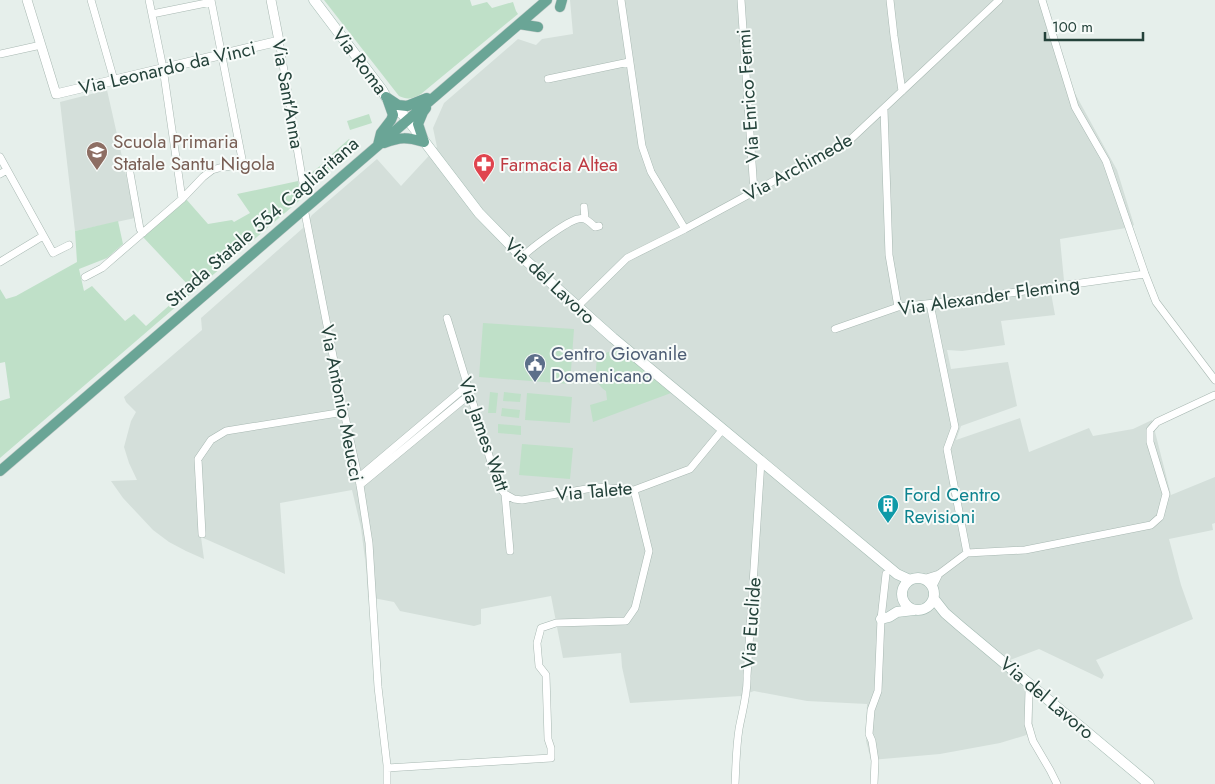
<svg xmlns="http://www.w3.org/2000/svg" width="1215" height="784" viewBox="0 0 1215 784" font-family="Jost,sans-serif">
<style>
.built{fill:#d4dfda}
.green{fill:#bfe0c8}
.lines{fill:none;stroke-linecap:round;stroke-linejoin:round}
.minor-casing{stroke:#a8b8b2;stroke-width:8}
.tertiary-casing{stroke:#a8b8b2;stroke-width:10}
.secondary-casing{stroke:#a4bbb3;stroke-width:11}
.primary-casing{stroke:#c2cac8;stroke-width:11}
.minor{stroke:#fff;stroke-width:7}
.tertiary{stroke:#fff;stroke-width:9}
.secondary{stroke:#fff;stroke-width:10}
.primary{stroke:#6aa596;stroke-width:10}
.labels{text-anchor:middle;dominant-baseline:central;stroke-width:4;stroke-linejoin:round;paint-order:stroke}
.street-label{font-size:19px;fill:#24423a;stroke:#f7fbf9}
.education-label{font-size:19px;fill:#785e54;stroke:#f7fbf9;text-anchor:start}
.health-label{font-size:19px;fill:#be3a42;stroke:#f7fbf9;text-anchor:start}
.service-label{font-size:19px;fill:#4e5e75;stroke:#f7fbf9;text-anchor:start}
.culture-label{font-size:19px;fill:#0d838f;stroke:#f7fbf9;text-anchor:start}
</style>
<rect width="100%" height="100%" fill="#e6efeb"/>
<path class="built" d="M570 0H1046L1072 88 1117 170 1134 225 1126 228 1060 239 1065 291 1051 293 1055 315 1001 321 1005 345 962 351 947 350 951 369 1008 362 1017 406 961 426 956 440 1020 418 1029 452 1089 428 1093 436 1133 429 1152 420 1171 495 1215 477V523L1212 524 1213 530 1169 539 1181 585 1193 619 1096 660 1104 675 1102 679 1039 649 1010 660 1013 664 1040 686 1032 695 1033 733 1000 743 940 754 871 760 866 741 867 704 807 701 754 691 741 696 630 703 622 667 621 653 563 658 551 596 481 609V624L474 626 400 611 394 602 368 597 366 567 361 528 352 490 280 503 285 574 201 537 204 559 186 551 169 542 153 530 123 498 111 481 137 480 129 463 124 447 131 421 136 412 126 402 124 397 202 330 201 318 303 228 312 215 377 159 401 186 437 147 433 128 444 103 518 39 536 45 542 39 573 34Z
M107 90 123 161 135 218 75 231 60 102Z"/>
<path class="green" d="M324 0H470L472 6 487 2 492 8 513 2 516 11 518 14 421 94C413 99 407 100 399 96Z
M369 114 372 123 350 130 347 121Z
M349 139 355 147 338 161 332 154Z
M326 161 332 168 316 181 310 174Z
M298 181 301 194 306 190 307 194 0 458V401L10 398 5 362 0 363V289L6 299 16 296 77 262 75 231 118 221 123 244 107 258 79 269 84 291 92 286 125 321 134 314 146 326 190 287 143 237 186 199 208 224 232 220 234 222 250 213 237 194Z
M483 323 574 329 570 384 479 377Z
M617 348 671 393 593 422 590 405 607 400 606 391C593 383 596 371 597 357Z
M490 392 498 393 496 413H488Z
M504 392 521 394 520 402 503 401Z
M527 393 572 397 570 423 525 420Z
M502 408 520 410 519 418 501 416Z
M498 424 521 426V435L498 433Z
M522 444 573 448 570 479 519 475Z"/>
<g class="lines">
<g class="minor-casing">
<path id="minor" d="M91 0 114 80
M149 0 163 68 182 199
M621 0 642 146 651 172 685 229
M741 0 754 192
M890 0 894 36 902 91
M1042 0 1075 107 1106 161 1145 274 1156 302 1215 380
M152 14 211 2
M279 41 304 189
M0 54 41 45
M548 79 629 62
M884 110 889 255 898 307
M0 157 53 253 69 245
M130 173 140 229 143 233
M0 174 7 170
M584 207 585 219
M304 208 344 412 360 485 369 543 378 687 387 765V784
M522 257C530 249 567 221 578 219 585 217 590 222 595 227L599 226
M0 262 43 236
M85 277 102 268 182 199 203 177 212 170 219 168 243 164 211 0
M930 304 955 427 947 449 967 553
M577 307 627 258 685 229 851 139 999 0
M447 318 498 485 505 494 510 551
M835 329 898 307 953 301 1145 274
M358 478 467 386
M360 485 469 395
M505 494 514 499 522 500 598 487 634 490 690 469 723 429
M202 534 198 459 211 440 226 431 344 412
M923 579 939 574 967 553 1025 550 1151 525 1160 517 1166 494 1150 442V430L1157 422 1215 395
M933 586 939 574
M1032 686 1029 691 1028 724 1033 741 1050 770 1057 784
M387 768 551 758V748L548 739 546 675 539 666 537 643 541 628 556 623 626 621 635 608 649 551 634 490
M735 784C736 766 736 748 739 729 742 712 748 693 747 676L761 461
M874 784 875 761 872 741 869 734 871 710 878 691 881 619 886 574"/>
</g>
<g class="tertiary-casing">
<path id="tertiary" d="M27 0 56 94 279 41 271 0"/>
</g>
<g class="secondary-casing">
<path id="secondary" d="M314 0 382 90 386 97 408 120 479 213 522 257 613 338 885 564 897 574 910 580
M902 594a16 16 0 1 1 32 0a16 16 0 1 1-32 0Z
M934 599 945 613 960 626 1149 784
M881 619 889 617 897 612 914 610"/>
</g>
<g class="primary-casing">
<path id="primary" d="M560 7 562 0
M519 24 538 27
M386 97 398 105 407 106 427 98
M424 142 418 124 423 112 426 108
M384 143C401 137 406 137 424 142
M378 145 381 133 391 120 393 115 387 98
M0 471 547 0"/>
</g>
<use href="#minor" class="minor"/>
<use href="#tertiary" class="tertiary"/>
<use href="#secondary" class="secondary"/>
<use href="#primary" class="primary"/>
</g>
<defs>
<g id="school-pin" transform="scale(1.125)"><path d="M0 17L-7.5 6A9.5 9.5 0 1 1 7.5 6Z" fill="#8d6e63" stroke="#f7fbf9"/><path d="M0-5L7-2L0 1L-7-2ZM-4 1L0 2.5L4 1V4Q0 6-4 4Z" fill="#fff"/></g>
<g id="pharmacy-pin" transform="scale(1.125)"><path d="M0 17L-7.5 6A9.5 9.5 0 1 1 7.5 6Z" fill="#e0444e" stroke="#f7fbf9"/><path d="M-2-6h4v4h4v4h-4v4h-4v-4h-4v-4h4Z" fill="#fff"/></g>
<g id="civic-pin" transform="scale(1.125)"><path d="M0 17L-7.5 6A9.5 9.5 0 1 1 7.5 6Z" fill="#5c6f8a" stroke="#f7fbf9"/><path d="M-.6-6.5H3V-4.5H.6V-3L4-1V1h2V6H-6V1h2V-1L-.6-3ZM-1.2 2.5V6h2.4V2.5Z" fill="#fff"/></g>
<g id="building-pin" transform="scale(1.125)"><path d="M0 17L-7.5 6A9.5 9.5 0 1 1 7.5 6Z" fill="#0f9aa8" stroke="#f7fbf9"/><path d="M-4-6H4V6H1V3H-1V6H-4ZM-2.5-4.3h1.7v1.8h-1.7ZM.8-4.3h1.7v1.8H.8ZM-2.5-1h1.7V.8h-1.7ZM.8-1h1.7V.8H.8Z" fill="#fff"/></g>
</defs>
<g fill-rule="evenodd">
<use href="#school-pin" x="97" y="152"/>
<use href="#pharmacy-pin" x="484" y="164"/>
<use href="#civic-pin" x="535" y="364"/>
<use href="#building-pin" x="888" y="505"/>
</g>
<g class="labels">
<g class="street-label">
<text transform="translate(360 61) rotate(53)">Via Roma</text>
<text transform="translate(167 68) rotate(-13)">Via Leonardo da Vinci</text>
<text transform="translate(288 94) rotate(80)">Via Sant'Anna</text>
<text transform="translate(748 96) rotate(-94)">Via Enrico Fermi</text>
<text transform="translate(798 167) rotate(-29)">Via Archimede</text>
<text transform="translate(262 222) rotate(-41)">Strada Statale 554 Cagliaritana</text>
<text transform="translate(550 281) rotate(43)">Via del Lavoro</text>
<text transform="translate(989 296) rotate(-8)">Via Alexander Fleming</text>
<text transform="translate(342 403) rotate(79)">Via Antonio Meucci</text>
<text transform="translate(484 434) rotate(71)">Via James Watt</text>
<text transform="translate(594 491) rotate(-5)">Via Talete</text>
<text transform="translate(751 623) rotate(-86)">Via Euclide</text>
<text transform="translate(1047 698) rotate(40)">Via del Lavoro</text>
</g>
<g class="education-label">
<text x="113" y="141">Scuola Primaria<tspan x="113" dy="22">Statale Santu Nigola</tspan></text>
</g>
<g class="health-label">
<text x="500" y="164">Farmacia Altea</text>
</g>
<g class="service-label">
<text x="551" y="353">Centro Giovanile<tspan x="551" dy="22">Domenicano</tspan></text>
</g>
<g class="culture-label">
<text x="904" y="494">Ford Centro<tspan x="904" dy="22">Revisioni</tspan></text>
</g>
</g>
<path d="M1045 32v8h98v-8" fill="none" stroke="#24423a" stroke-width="2.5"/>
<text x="1052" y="32" font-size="15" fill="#24423a" stroke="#f7fbf9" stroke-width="4" paint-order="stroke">100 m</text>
</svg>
